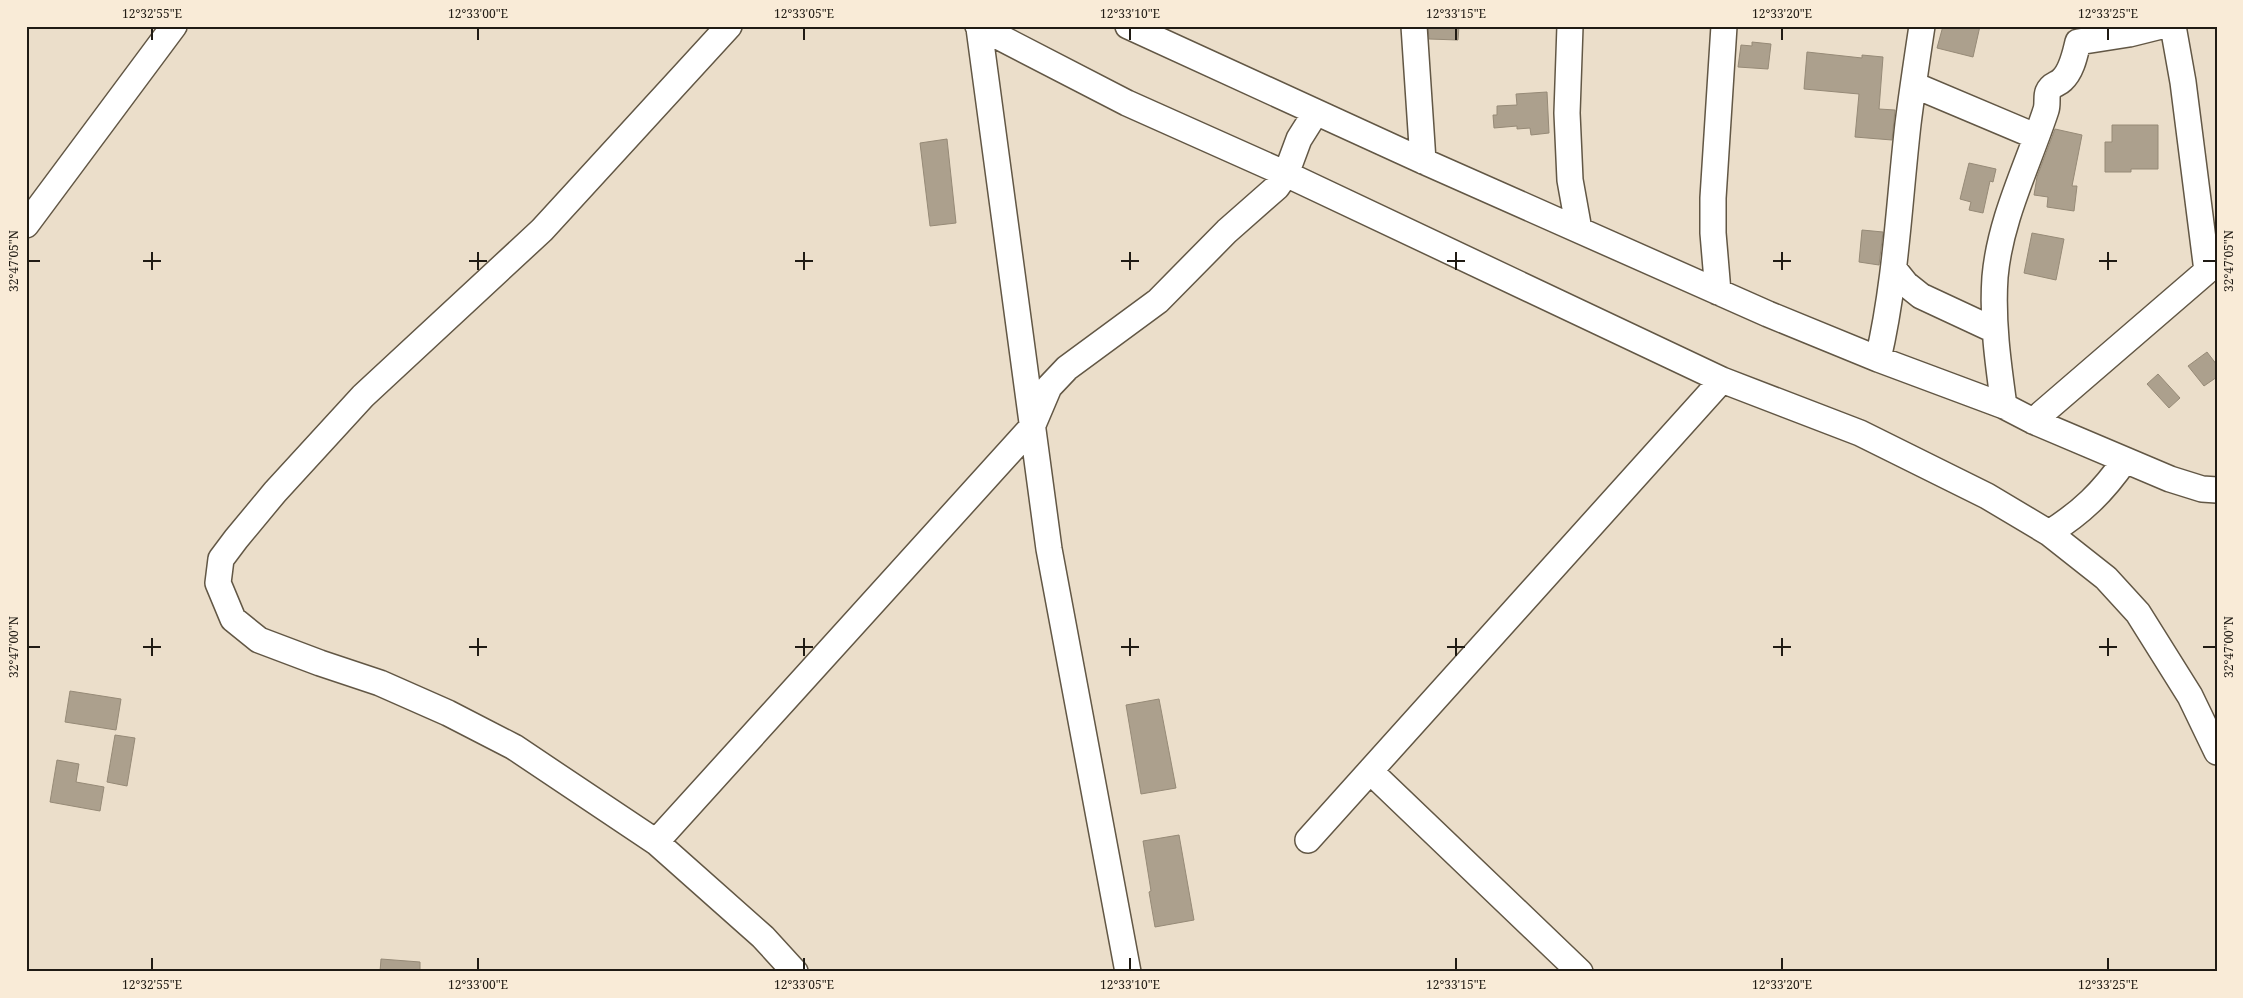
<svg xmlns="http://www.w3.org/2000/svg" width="2243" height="998" viewBox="0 0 2243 998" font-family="'Noto Serif',serif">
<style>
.building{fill:#aca08d;stroke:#968a77}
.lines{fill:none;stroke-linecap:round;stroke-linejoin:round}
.minor-casing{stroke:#625745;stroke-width:28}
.minor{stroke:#fff;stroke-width:25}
.ticks{fill:none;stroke:#201b14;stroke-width:2}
.neatline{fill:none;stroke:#201b14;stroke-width:2}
.ticks-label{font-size:12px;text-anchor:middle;fill:#201b14}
</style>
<rect width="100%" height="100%" fill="#ebdeca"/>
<path class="building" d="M1428 26H1459L1458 40 1429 39Z
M1943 26H1980L1973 57 1937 48Z
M1752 42 1771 44 1768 69 1738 67 1741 45 1752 46Z
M1807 52 1862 58V55L1883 57 1879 109 1895 110 1892 140 1855 137 1859 94 1804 89Z
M1547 92 1549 133 1531 135 1530 128 1517 129V126L1494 128 1493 115H1497V106L1517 105 1516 94Z
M2112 125H2158V169H2131V172H2105V142H2112Z
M2055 129 2082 135 2072 186H2077L2074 211 2047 207 2048 197 2034 195 2037 177Z
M947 139 956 223 930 226 920 143Z
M1969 163 1996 169 1993 182 1990 181 1983 213 1969 210 1971 202 1960 199Z
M1862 230 1883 232 1879 265 1859 262Z
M2032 233 2064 239 2056 280 2024 273Z
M2207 352 2217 365V377L2204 386 2188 366Z
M2158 374 2180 398 2169 408 2147 384Z
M70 691 121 699 116 730 65 722Z
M1159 699 1176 788 1141 794 1126 705Z
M115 735 135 738 127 786 107 782Z
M57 760 79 764 76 782 104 787 100 811 50 802Z
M1179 835 1194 920 1155 927 1149 892 1151 891 1143 841Z
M381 959 420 962V972H380Z"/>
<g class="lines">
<g class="minor-casing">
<path id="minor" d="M729 26 542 230 363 396 275 492 236 539 221 559 218 583 233 619 259 640 320 663 380 683 448 713 514 747 656 842 763 937 795 972
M978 26 1127 103 1286 174 1722 380 1860 433 1987 496 2049 533 2106 578 2138 613 2190 696 2217 752
M1128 26 1423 161 1768 314 1878 359 2004 406 2033 421 2170 479 2202 489 2217 490
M1414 26 1423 161
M1570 26 1567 113 1570 180 1579 230
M2173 26 2183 82 2207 271
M979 28 1049 549 1128 972
M1914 85 2035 136
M26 225 174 26
M1894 269 1906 284 1921 296 1994 330
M1718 292 1713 233V198L1724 26
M1878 359C1896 282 1899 203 1908 124 1912 92 1917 59 1922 26
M2004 406C1998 363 1992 320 1995 277 2000 219 2028 165 2046 110 2048 104 2046 97 2048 92 2051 84 2057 85 2062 80 2072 71 2075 54 2078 42L2129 34 2161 26
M2033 421 2207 271 2217 260
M2049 533C2081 513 2103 492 2125 460
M1371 772 1580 972
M1308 840 1722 380
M656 842 1032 427 1049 387 1067 368 1158 301 1227 231 1277 187 1286 174 1299 139 1316 112"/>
</g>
<use href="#minor" class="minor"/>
</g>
<path class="ticks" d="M152 28V40M478 28V40M804 28V40M1130 28V40M1456 28V40M1782 28V40M2108 28V40M152 252V270M478 252V270M804 252V270M1130 252V270M1456 252V270M1782 252V270M2108 252V270M28 261H40M143 261H161M469 261H487M795 261H813M1121 261H1139M1447 261H1465M1773 261H1791M2099 261H2117M2203 261H2216M152 638V656M478 638V656M804 638V656M1130 638V656M1456 638V656M1782 638V656M2108 638V656M28 647H40M143 647H161M469 647H487M795 647H813M1121 647H1139M1447 647H1465M1773 647H1791M2099 647H2117M2203 647H2216M152 958V970M478 958V970M804 958V970M1130 958V970M1456 958V970M1782 958V970M2108 958V970"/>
<rect width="2243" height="998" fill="none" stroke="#f9ebd7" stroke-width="55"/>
<rect x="28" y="28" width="2188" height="942" class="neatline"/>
<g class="ticks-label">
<text x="152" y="18">12°32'55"E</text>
<text x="478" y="18">12°33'00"E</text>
<text x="804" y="18">12°33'05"E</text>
<text x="1130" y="18">12°33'10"E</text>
<text x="1456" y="18">12°33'15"E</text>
<text x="1782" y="18">12°33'20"E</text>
<text x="2108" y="18">12°33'25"E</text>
<text transform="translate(14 261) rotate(-90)" y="4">32°47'05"N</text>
<text transform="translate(2229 261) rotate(-90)" y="4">32°47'05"N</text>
<text transform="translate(14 647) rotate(-90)" y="4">32°47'00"N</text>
<text transform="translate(2229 647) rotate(-90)" y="4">32°47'00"N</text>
<text x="152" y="989">12°32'55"E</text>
<text x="478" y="989">12°33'00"E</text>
<text x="804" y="989">12°33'05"E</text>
<text x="1130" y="989">12°33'10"E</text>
<text x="1456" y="989">12°33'15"E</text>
<text x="1782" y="989">12°33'20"E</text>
<text x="2108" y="989">12°33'25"E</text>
</g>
</svg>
